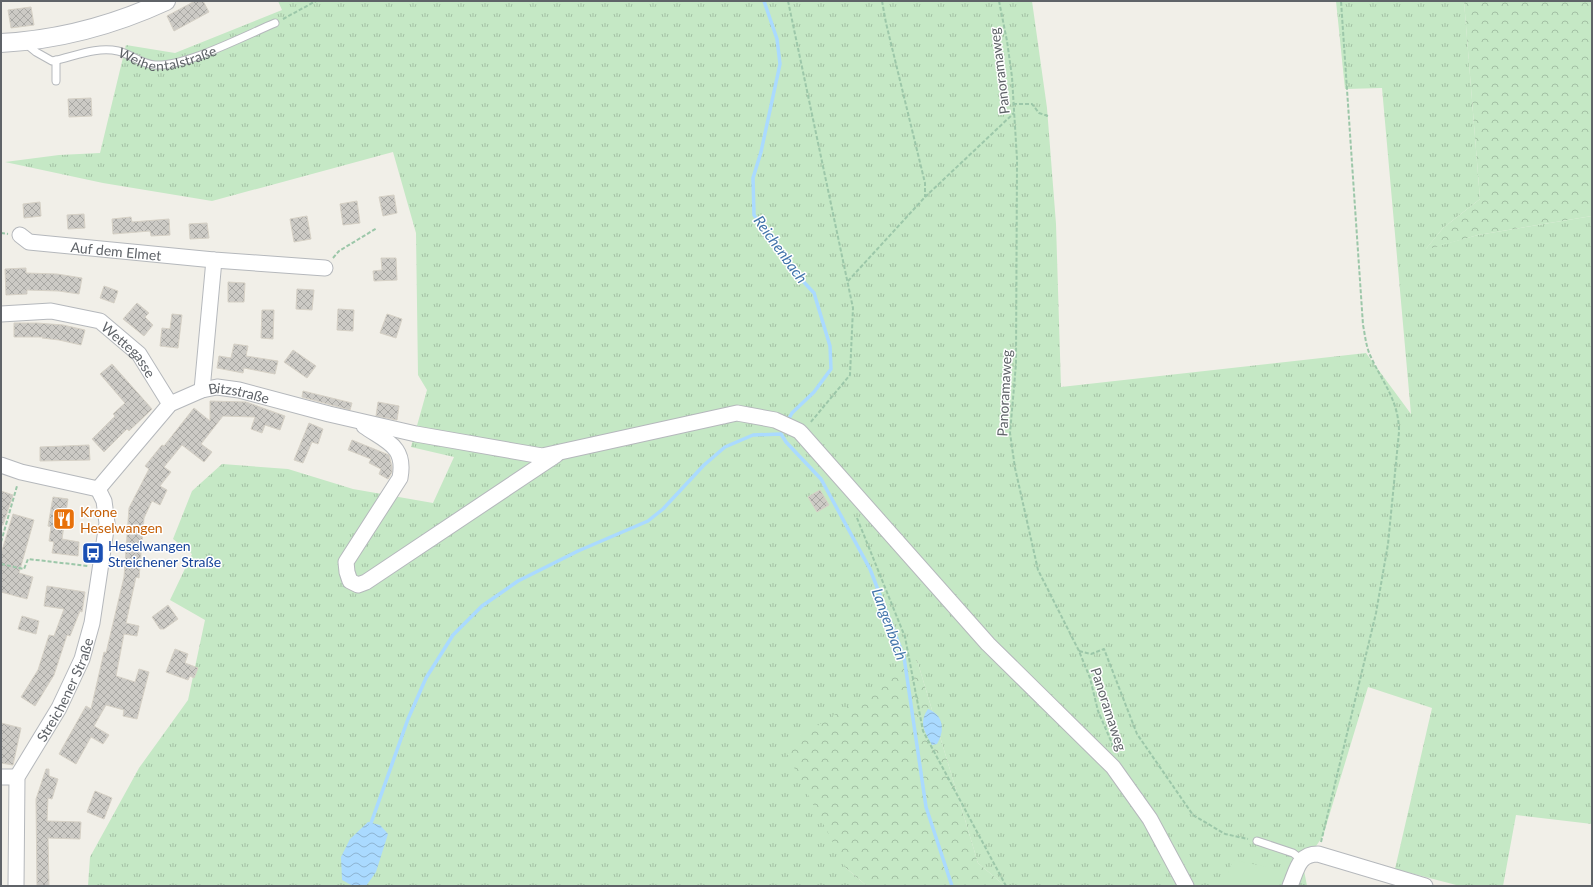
<svg xmlns="http://www.w3.org/2000/svg" width="1593" height="887" viewBox="0 0 1593 887" font-family="Lato,sans-serif">
<style>
.grass{fill:url(#grass-tufts)}
.forest{fill:url(#forest-crowns)}
.park{fill:#c5e8c5}
.water{fill:url(#water-waves)}
.lines{fill:none;stroke-linecap:round;stroke-linejoin:round}
.stream{stroke:#aadaff;stroke-width:3.5}
.building{fill:url(#building-cross-hatch);stroke:#d6d1c6}
.service-casing{stroke:#b5b8bc;stroke-width:9}
.minor-casing{stroke:#b5b8bc;stroke-width:17}
.tertiary-casing{stroke:#b5b8bc;stroke-width:20}
.path{stroke:#9cc7a9;stroke-width:2;stroke-dasharray:4 2;stroke-linecap:butt}
.service{stroke:#fff;stroke-width:7}
.minor{stroke:#fff;stroke-width:15}
.tertiary{stroke:#fff;stroke-width:18}
.labels{text-anchor:middle;dominant-baseline:central;stroke-width:3;stroke-linejoin:round;paint-order:stroke}
.street-label{font-size:14px;fill:#5f6368;stroke:#fff}
.food-label{font-size:14px;fill:#c56008;stroke:#fff;text-anchor:start}
.transit-label{font-size:14px;fill:#164399;stroke:#fff;text-anchor:start}
.water-label{font-size:15px;font-style:italic;fill:#4174aa;stroke:#fff}
</style>
<defs>
<pattern id="grass-tufts" width="24" height="20" patternUnits="userSpaceOnUse"><rect width="24" height="20" fill="#c5e8c5"/><path d="M3 7l-1-3M5 7V3M7 7l1-3M15 17l-1-3M17 17v-4M19 17l1-3" fill="none" stroke="#a3c0a4"/></pattern>
<pattern id="forest-crowns" width="20" height="18" patternUnits="userSpaceOnUse"><rect width="20" height="18" fill="#c5e8c5"/><path d="M2 6a3 3 0 1 1 6 0M12 15a3 3 0 1 1 6 0" fill="none" stroke="#a3c0a4"/></pattern>
<pattern id="water-waves" width="16" height="10" patternUnits="userSpaceOnUse"><rect width="16" height="10" fill="#aadaff"/><path d="M0 5q4-4 8 0t8 0" fill="none" stroke="#8eb4d2"/></pattern>
<pattern id="building-cross-hatch" width="8" height="8" patternUnits="userSpaceOnUse"><rect width="8" height="8" fill="#cccac5"/><path d="M0 0l8 8M0 8l8-8" fill="none" stroke="#a9a8a4"/></pattern>
</defs>
<rect width="100%" height="100%" fill="#f1efe8"/>
<path class="grass" d="M278 1H1032L1047 108 1056 224 1061 387 1366 353 1411 414 1382 88 1345 89 1336 1H1464L1480 199 1443 228 1426 249 1478 235 1592 216V824L1516 815 1503 886H1460L1395 869 1432 708 1368 687 1323 836 1303 865 1307 886H1005L978 863 917 660 846 868 867 886H88L90 857 139 768 188 700 205 620 170 600 192 554 173 539 192 491 222 464 288 469 353 489 433 503 454 457 411 447 427 390 418 375 416 233 393 152 212 201 103 183 5 162 59 155 100 153 126 45 175 53 282 10Z"/>
<path class="forest" d="M1464 1H1592V216L1478 235 1425 250 1443 228 1480 199Z
M917 660 978 863 1005 886H867L846 868 784 748Z"/>
<path class="park" d="M1233 860 1286 871 1279 886H1223Z"/>
<path class="water" d="M928 709C944 715 945 731 937 744L932 745C925 732 918 723 928 709Z
M368 822 380 825 388 834 376 872 366 886H353L342 880 341 857 350 839Z"/>
<g class="lines">
<path class="stream" d="M764 1 777 39 780 64 761 152 753 178 754 215 800 278 814 293 830 346 831 369 814 392 792 413 787 422
M781 434 786 442 821 479 870 569 904 657 926 807 952 886
M370 826 408 719 426 678 453 635 482 606 518 581 578 551 648 521 663 509 704 465 725 447 753 435 781 434"/>
</g>
<path class="building" d="M195 1H203L209 12 174 31 167 16Z
M31 7 34 25 11 28 8 10Z
M91 98 92 116 69 117 68 99Z
M394 195 397 213 383 216 379 197Z
M357 201 360 223 343 225 340 204Z
M40 202 41 216 24 218 23 204Z
M84 214 85 228 68 229 67 215Z
M307 216 311 239 294 242 290 219Z
M131 217 132 222 169 219 170 235 151 236 150 231 113 234 112 219Z
M207 223 209 238 190 239 189 224Z
M381 258H396L397 280 374 281 373 271 382 270Z
M26 268V273L57 274 82 278 79 294 59 291 27 290V294L6 295 5 269Z
M228 282 245 283 244 302H228Z
M104 286 118 291 114 303 100 298Z
M297 289 314 290 312 310 296 309Z
M137 303 149 313 145 317 153 325 144 336 123 319Z
M338 309 354 310 353 331 337 330Z
M262 310H274L273 339 261 338Z
M172 314 182 315 178 348 160 346 162 328 170 329Z
M387 314 402 319 396 338 380 333Z
M14 323H37L63 325 85 330 81 345 59 340 42 338 43 337H14Z
M234 344 248 346 246 356 278 361 275 374 244 368 243 373 217 368 219 356 231 358Z
M293 350 316 366 307 378 284 362Z
M112 364 152 409 129 431 127 429 104 452 92 439 115 416 113 414 125 403 100 374Z
M303 391 352 403 350 410 302 397Z
M210 401 246 402 285 416 280 430 265 425 262 433 251 429 255 417 223 416 201 444 212 452 204 462 182 445 164 467 171 472 160 486 167 490 160 505 152 501 144 518 139 578 136 577 126 623 139 626 137 636 124 634 116 676 135 682 139 669 149 672 137 719 123 716 124 710 106 705 94 726 109 735 103 744 91 737 76 764 59 754 86 706 91 709 104 652 106 653 124 577 129 508 149 469 145 466 162 445 164 446 194 408 210 421Z
M378 402 399 406 397 420 376 416Z
M309 423 323 429 318 444 312 442 303 463 294 460Z
M352 440 389 455 392 467V472L388 479 379 474 381 469 369 463 371 459 348 450Z
M89 445 90 460 40 461V447Z
M820 490 829 505 817 512 808 497Z
M1 491 13 495 3 525H1Z
M53 497 68 499 62 539 79 542 78 556 52 553 54 542 49 541 51 527 48 526Z
M13 514 34 520 19 573 33 577 27 599 1 592V554Z
M47 586 85 592 82 612 80 611 70 636 67 635 54 675 35 706 21 697 38 670 49 635 54 636 64 609 44 606Z
M168 605 178 619 164 629H160L152 617Z
M22 616 39 621 36 634 18 629Z
M175 649 188 654 185 663 198 668 194 678 190 676 188 680 166 672Z
M1 723 21 728 13 765 1 763Z
M46 769H49V776L58 779 52 799 48 798 47 821 81 822 80 839 48 838 49 886H37L36 799Z
M95 791 112 798 104 819 87 812Z"/>
<g class="lines">
<g class="service-casing">
<g id="service">
<path id="s1" d="M25 43 36 52 52 61C73 57 96 46 118 51 131 54 141 64 155 65 185 67 246 35 275 23"/>
<path d="M56 81V60"/>
<path d="M1257 841 1293 853 1301 859"/>
</g>
</g>
<g class="minor-casing">
<g id="minor">
<path id="s2" d="M20 235 29 242 214 260 325 268"/>
<path id="s3" d="M1 314 51 311 100 321 139 354 170 404"/>
<path d="M202 390 214 260"/>
<path d="M364 426C387 442 406 446 400 478L346 562 347 572 350 581 358 585 366 582 556 455"/>
<path d="M1 465 21 472 98 489"/>
<path id="s4" d="M98 489 170 404 202 390 217 387 239 390 329 414 416 434 542 456 737 413 775 420 799 431 801 433 988 644 1113 767 1150 819 1186 886"/>
<path d="M1 777H17"/>
<path id="s5" d="M16 886 17 777 59 708 82 659 92 623 107 523 104 501 98 489"/>
<path d="M1290 886C1297 870 1298 854 1318 854L1425 886"/>
</g>
</g>
<g class="tertiary-casing">
<path id="tertiary" d="M1 43C58 40 114 25 166 1"/>
</g>
<path class="path" d="M788 1 853 308 850 375 810 423
M882 1 886 23 925 183V197
M999 1 1007 41 1012 77 1017 159 1016 364 1010 433 1015 468 1038 570 1079 651 1090 678 1098 711 1114 748
M283 19 316 1
M1013 104H1032L1039 113 1048 116
M1 233 8 234
M333 258 339 251 377 228
M848 281 925 197 1014 113
M857 518 905 637 923 731 1006 886
M1 542 17 486
M1 564 24 569 28 559 88 566
M1079 651 1091 654 1104 649 1137 734 1193 815 1225 834 1248 839
M1321 842 1376 613 1388 544 1399 432C1399 400 1382 382 1370 355 1366 346 1365 335 1363 325L1341 1"/>
<use href="#service" class="service"/>
<use href="#minor" class="minor"/>
<use href="#tertiary" class="tertiary"/>
</g>
<defs>
<g id="restaurant-square" transform="scale(1.15)"><rect x="-9" y="-9" width="18" height="18" rx="4" fill="#e8710a" stroke="#fff"/><path d="M-5-6h1v4h1v-4h1v4h1v-4h1v5L-1.5 .5V6h-2V.5L-5-1ZM5-6V6H3V1.5H1.5Q1.5-4 5-6Z" fill="#fff"/></g>
<g id="bus-square" transform="scale(1.15)"><rect x="-9" y="-9" width="18" height="18" rx="4" fill="#1a4fb4" stroke="#fff"/><path d="M-5-6H5V4H4V6H2V4H-2V6H-4V4H-5ZM-3.5-4V0h7V-4ZM-3.5 1.2v1.5H-2V1.2ZM2 1.2v1.5H3.5V1.2Z" fill="#fff"/></g>
</defs>
<g fill-rule="evenodd">
<use href="#restaurant-square" x="64" y="519"/>
<use href="#bus-square" x="93" y="553"/>
</g>
<g class="labels">
<g class="street-label">
<text stroke="none"><textPath href="#s1" startOffset="152">Weihentalstraße</textPath></text>
<text transform="translate(999 71) rotate(-97)">Panoramaweg</text>
<text stroke="none"><textPath href="#s2" startOffset="99">Auf dem Elmet</textPath></text>
<text stroke="none"><textPath href="#s3" startOffset="141">Wettegasse</textPath></text>
<text transform="translate(1004 393) rotate(-87)">Panoramaweg</text>
<text stroke="none"><textPath href="#s4" startOffset="184">Bitzstraße</textPath></text>
<text stroke="none"><textPath href="#s5" startOffset="209">Streichener Straße</textPath></text>
<text transform="translate(1109 709) rotate(72)">Panoramaweg</text>
</g>
<g class="food-label">
<text x="80" y="511">Krone<tspan x="80" dy="16">Heselwangen</tspan></text>
</g>
<g class="transit-label">
<text x="108" y="545">Heselwangen<tspan x="108" dy="16">Streichener Straße</tspan></text>
</g>
<g class="water-label">
<text transform="translate(781 249) rotate(54)">Reichenbach</text>
<text transform="translate(890 624) rotate(70)">Langenbach</text>
</g>
</g>
<rect width="1593" height="887" fill="none" stroke="#5f6368" stroke-width="4"/>
</svg>
